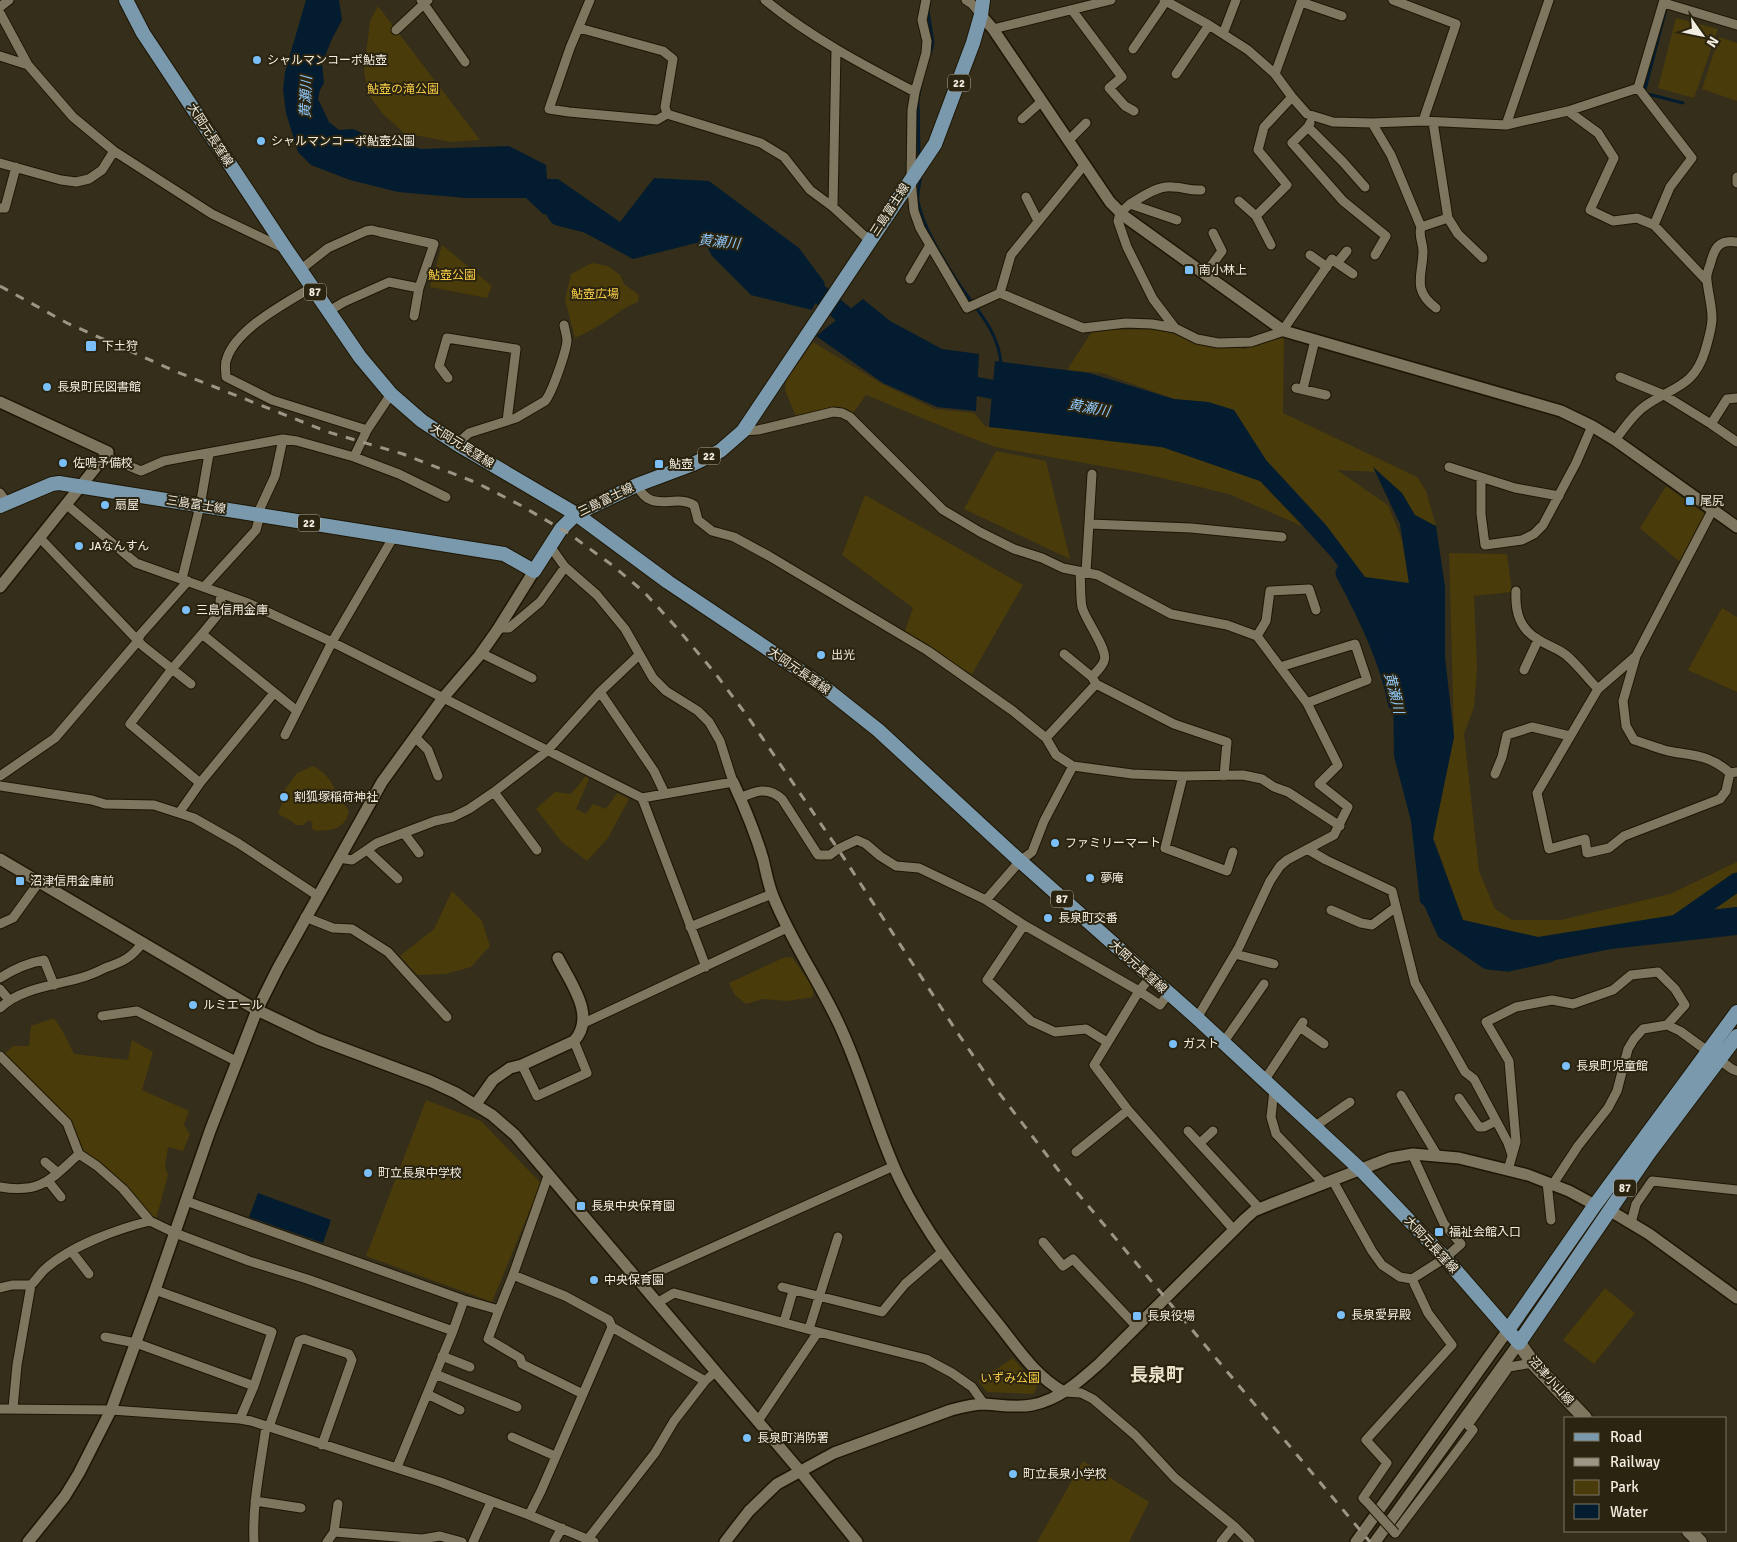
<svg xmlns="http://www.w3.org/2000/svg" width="1737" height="1542" viewBox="0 0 1737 1542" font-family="Signika,'Noto Sans JP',sans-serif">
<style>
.green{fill:#4a3b0b}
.water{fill:#041c30}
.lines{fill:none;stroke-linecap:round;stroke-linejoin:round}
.stream{stroke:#041c30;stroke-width:3}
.river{stroke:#041c30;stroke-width:19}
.minor-casing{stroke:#1d1604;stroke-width:11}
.tertiary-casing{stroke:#1d1604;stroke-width:14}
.secondary-casing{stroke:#1d1604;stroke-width:16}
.primary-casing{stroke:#1d1604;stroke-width:16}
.minor{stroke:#7e765f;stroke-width:9}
.tertiary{stroke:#7e765f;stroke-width:11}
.secondary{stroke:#7e765f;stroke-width:14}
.primary{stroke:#7a99ad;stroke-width:14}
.rail{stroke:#9c9686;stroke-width:3;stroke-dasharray:9 9;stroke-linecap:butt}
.minor-bridge-casing{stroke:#1d1604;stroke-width:11;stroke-linecap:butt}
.minor-bridge{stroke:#7e765f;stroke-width:9}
.poi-dot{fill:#7abff8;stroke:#2b2410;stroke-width:2}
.labels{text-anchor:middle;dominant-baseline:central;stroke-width:4;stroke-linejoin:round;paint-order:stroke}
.shield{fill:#2b2410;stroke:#b6b1a2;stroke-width:1}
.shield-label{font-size:11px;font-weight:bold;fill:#f1ede0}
.poi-label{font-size:12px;fill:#f1ede0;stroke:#2b2410;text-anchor:start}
.park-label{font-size:12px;fill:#f6cc46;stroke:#2b2410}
.street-label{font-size:12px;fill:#f1ede0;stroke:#2b2410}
.water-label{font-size:14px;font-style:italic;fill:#8ec7f8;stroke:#2b2410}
.district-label{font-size:18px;font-weight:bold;fill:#eae2c9;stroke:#2b2410}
</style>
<rect width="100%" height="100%" fill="#352e1a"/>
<path class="green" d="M378 6 480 140 451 142 404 133 382 113 369 95 364 72 370 21Z
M1676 18 1718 29 1694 98 1658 88Z
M1719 37 1737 43V101L1702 89Z
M442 245 492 286 487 298 430 287Z
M592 263 608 266 620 275 624 284 639 295 638 302C624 307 613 317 600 325 592 330 583 334 575 338L565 300 571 274Z
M1168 329 1244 349 1284 337 1283 413 1417 477 1426 491 1436 526 1414 521 1379 472 1337 470 1388 505 1402 540 1409 584 1364 577 1266 460 1234 410 1208 402 1174 399 1102 373 1067 370 1093 330Z
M813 342 882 384 935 409 974 413 985 426 1166 448 1260 481 1304 527 1229 494 1145 474 995 447 951 430 866 395 850 417 833 412 797 419 785 390 786 380Z
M996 451 1046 461 1070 559 964 509Z
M1666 486 1705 514 1680 562 1640 528Z
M865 495 1023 585 972 674 903 636 913 608 842 555Z
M1449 553 1507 554 1512 592 1474 596 1477 669 1474 707 1464 734 1479 871 1495 909 1512 920H1561L1670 894 1737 862V907L1699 911 1550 940 1463 920 1433 836 1454 737Z
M1722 608 1737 617V692L1688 670Z
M313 766C336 778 333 794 349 810 346 829 333 830 316 831L311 828 313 823 309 820 303 825H295C291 818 284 819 278 813L282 804 281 795 297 773Z
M586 776 589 779 576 809 586 814 593 804 606 809 617 793 629 799 608 838 587 861 562 842 536 809 555 792 571 794Z
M452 891 482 921 490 946 471 967 446 974 417 975 400 956 434 929Z
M792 957 813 987V997L787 1001 763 999 746 1004 735 995 729 983 783 958Z
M54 1018 62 1030 74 1054 128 1060 132 1040 153 1052 142 1090 189 1111 184 1125 190 1134 183 1151 168 1147 165 1167 168 1175 155 1223 82 1152 67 1119 1 1057 13 1046H29L31 1026Z
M426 1100 481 1121 541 1183 492 1302 366 1256Z
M1605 1288 1635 1313 1594 1364 1563 1340Z
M1013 1358 1037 1386 1034 1394 987 1392 978 1381Z
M1083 1461 1149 1502 1129 1542H1037Z"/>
<path class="water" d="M306 0H339L342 20 331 41 322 64 324 83 320 90 318 99 329 122 339 130 353 129 369 136 389 138 421 149 509 146 546 165 547 179H558L620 222 654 178 709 181 799 248 825 283 812 310 751 295 712 256 704 241 633 259 565 222 553 204 548 184 550 215 543 214 526 198H466L398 192 350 180 311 165 298 152 286 113 283 90 285 72Z
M863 299 890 321 942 349 979 354 976 411 937 407 883 383 816 336Z
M995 361 1089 373 1174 399 1208 402 1234 410 1266 460 1326 525 1365 577 1409 583 1400 524 1373 467 1402 493 1415 515 1436 526 1445 587V657L1454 737 1433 839 1463 920 1538 937 1699 911 1737 907V935L1611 949 1545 962 1472 950 1420 902 1411 821 1394 756 1393 680 1358 596 1333 559 1304 527 1260 481 1162 447 989 427Z
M258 1193 331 1220 323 1243 249 1217Z"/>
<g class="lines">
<path class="stream" d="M1667 5 1644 93 1683 103
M930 55 933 43 928 11 930 0
M919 158 918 100 921 85
M921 175C920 183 917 193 918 201 922 226 949 269 963 290 980 313 999 334 1001 364"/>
<path class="river" d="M532 185 542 187 558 216 586 223
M801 278 843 314 857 334
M953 382 1017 394
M1345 573C1365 610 1390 661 1397 702
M1433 902 1446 931 1488 960 1508 962 1549 953
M1674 926 1737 882"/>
<g class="minor-casing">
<path id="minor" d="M421 0 465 62
M590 0 570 48 549 109 569 112 657 120 667 114 761 143 784 157 810 190 833 207 870 241
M765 0C810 37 863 65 915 92
M926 0 922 20 927 41 926 53 915 92 912 110 911 180 914 211 920 228 967 308 1000 293 1083 328 1126 323 1152 324 1175 328 1197 339 1218 343 1251 342 1284 331
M966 0 972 4 981 15
M1164 0 1209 25 1248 50 1275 74 1292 97 1307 114 1333 122 1372 123 1423 121 1506 125 1568 111 1638 88 1664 0
M1393 0 1456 24 1423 121
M1664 3 1737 25
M0 7 9 0
M1072 10 1122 77 1109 88 1125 106 1134 111
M0 13 28 65 73 117 114 151 212 214 283 248
M579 28 663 51 673 59 665 107 667 114
M993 29 1111 0
M396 30 428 0
M1223 34 1236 0
M1133 49 1166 1
M0 56 28 65
M1176 74 1209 25
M1275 74 1301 2 1342 16
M1638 88 1692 158 1670 187 1654 225
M1568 111 1598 133 1614 158 1590 210 1613 221 1637 218 1654 225 1706 280
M1022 119 1042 101
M1433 122 1448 218
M1310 123 1308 127 1343 162 1365 187
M1372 123 1391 155 1421 227C1418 236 1423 242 1423 251 1423 275 1411 289 1436 308
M1506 125 1549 0
M1308 127 1292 143 1343 201 1386 236 1375 255
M1069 140 1086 123
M0 163 61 180 76 182 89 179 102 170 114 151
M1737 177V183
M1026 197 1038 221
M1239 201 1256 216 1271 245
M1130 204C1142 197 1158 185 1173 187 1183 187 1190 191 1201 190
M833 207 836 49
M0 208H5L16 167
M1256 216 1287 185 1258 150 1264 127 1292 97
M1421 227 1448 218 1458 234 1483 258
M1310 255 1327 267
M1337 263 1353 274
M300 270 328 248 366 231 372 230 380 232 434 244 419 288 414 316
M1205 274 1222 251 1213 233
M910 279 930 245
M312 287C286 303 237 328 227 358 224 364 226 370 226 377L272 400 367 430
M1000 293 1011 255 1085 164
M329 311 344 302 389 282 419 288
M1175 328 1153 299 1127 247 1118 221 1120 213 1130 204 1177 220
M1283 330 1332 259 1337 263 1347 251
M1620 377 1664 395 1711 424 1737 442
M448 378 439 366 447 338 516 349 507 421
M1296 388 1326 395
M1303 389 1315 340
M1711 424 1727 399 1737 398
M743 431 758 430 833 412 842 413 850 417 943 510 980 532 1014 549 1042 558 1063 568 1098 575 1171 614 1227 625 1257 636 1307 703 1338 765 1319 784 1348 807 1334 835 1287 860 1280 866 1270 881 1239 947 1197 1018
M1615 440C1624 429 1633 414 1645 406 1671 387 1694 388 1705 351 1708 341 1712 328 1712 318 1712 305 1708 293 1707 280 1706 275 1708 270 1710 265 1714 249 1718 239 1737 242
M457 444 469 433 516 418 545 401C552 393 566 352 567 341 567 336 565 330 564 325
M105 456 141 471 164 461 283 439 297 441 354 457 367 430 391 394
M354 457 399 474 446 497
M1449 467 1515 488 1559 496
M1481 479V514L1485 545 1522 540 1534 534 1543 525 1576 463 1592 426
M637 485C651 515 674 493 694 505L698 520 712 531 734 537 769 556 928 651 1013 711 1046 738 1056 755 1073 766 1044 821 1032 852 1020 861 986 900
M0 493 7 503
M67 505 136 563 248 603 332 642 642 798 733 782 720 741 709 722 698 711 666 691 653 678 625 629 597 595 565 567 550 546
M1713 509 1636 656 1623 701 1626 726 1634 740C1645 743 1656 748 1668 751 1693 756 1709 754 1730 773L1737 772
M257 515 275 476 283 439
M1090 524 1191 528 1282 537
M40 538 143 646 191 684
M1080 572C1081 583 1080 596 1082 607 1085 620 1109 650 1104 661 1102 667 1096 672 1092 677
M1086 572 1092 474
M182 579 200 506 209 454
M204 587 256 530 260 515
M1516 591C1515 611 1519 629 1539 640 1548 646 1557 648 1566 655 1578 665 1587 678 1598 689
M499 628H509L540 602 565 567
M202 634 224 607 220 601 221 593
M1257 636 1266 621 1270 591 1309 589 1316 610
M481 653 532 678
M1064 654 1092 677 1096 684 1174 724 1227 742 1224 776
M1636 656 1598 689 1537 793 1549 849 1585 839 1587 853 1609 848 1624 836 1720 799 1726 791 1730 773
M1280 667 1355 644 1367 680 1307 703
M1524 670 1538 640
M600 692 654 771 665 794
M285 735 332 642 394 536
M415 737 428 750 438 776
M1046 738 1096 684
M1073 766 1132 774 1183 776 1243 775 1262 779 1274 787 1288 792 1340 826
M1495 774 1502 757 1507 735 1532 727 1570 736
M0 776 55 738 138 641 140 635 188 581
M1183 776 1165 848 1227 871 1233 852
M200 783 130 724 172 669 202 634 297 711
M0 786 92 800 105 804 154 805 194 818 238 843 318 896
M494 792 537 850
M642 798 706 967
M740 798C755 791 768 786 782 799L818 855H830L838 849 857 840 866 844 880 856 896 866 919 868 986 900 1024 925 1139 991 1160 1005 1168 994
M179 813 200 783 274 693
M404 833 419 853
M1307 849 1326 860 1392 891 1415 983 1465 1072 1474 1079 1508 1143 1512 1155
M367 850 398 879
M339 858 352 860 377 843 435 821 453 817 469 809 494 792 547 751 600 692 639 655
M1331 910 1361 923 1372 925 1396 907
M305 917 333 928 352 929 388 952 447 1017
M0 924 13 918 39 882
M1024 925 987 980 1031 1021 1055 1032 1086 1029 1107 1042
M690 927 772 894
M1235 954 1274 964
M0 978C14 969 27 963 44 960L54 985
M1150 978 1139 991 1094 1065 1128 1110 1234 1230
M0 989 9 1000
M0 1008C21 988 53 986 80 978 88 976 97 972 105 968 122 962 132 958 143 942
M102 1016 137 1011 236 1061
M584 1023 787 928
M1300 1027 1324 1044
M1223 1043 1264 984
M0 1056 67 1123 79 1154 97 1166 123 1189 150 1221 175 1233 249 1261 307 1279 453 1331 397 1467
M522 1065 537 1096 587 1073 574 1041
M1264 1081 1303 1022
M1274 1090 1271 1117 1276 1134 1324 1184
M1401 1095 1437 1155
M1459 1098 1479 1127H1484L1496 1121
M1314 1127 1350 1102
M1188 1131 1260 1209
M1200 1143 1213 1131
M1076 1152 1128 1110
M45 1162 58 1173
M1508 1170 1516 1142 1509 1061 1486 1022 1516 1007 1552 1000 1573 1004 1613 990 1631 975 1658 972 1675 989 1685 1005 1667 1025 1680 1031 1732 1069 1737 1071
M1333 1181 1372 1251 1382 1265 1400 1277 1412 1279
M49 1182 61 1197
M1547 1182 1551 1220
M1553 1184 1578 1146 1608 1108 1617 1091 1628 1049 1634 1039 1643 1029 1667 1025
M0 1187C41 1194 51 1179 79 1154
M186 1201 464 1300 499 1310 513 1275 548 1176
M1631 1223 1636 1204 1652 1181 1737 1190
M1043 1242 1063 1266 1073 1259 1136 1326
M72 1252 89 1274
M513 1275 565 1296 609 1320 612 1327 541 1491 529 1515
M638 1281 894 1166
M782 1287 882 1312 905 1284 942 1252
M0 1288 12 1285H31C36 1280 40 1274 44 1270 70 1246 117 1229 150 1221
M155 1290 272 1332 254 1386 240 1419
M657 1303 674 1293 818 1332 926 1359 952 1373 972 1387 984 1404
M499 1310 488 1339 520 1358 522 1364 583 1394
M784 1322 793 1291
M612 1327 705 1381
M809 1329 838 1237
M453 1331 464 1300
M105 1337 136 1343 254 1386
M442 1356 470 1367
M435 1374 517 1407
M1064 1392 1081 1393 1093 1399 1135 1435 1175 1478 1234 1526 1250 1542
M427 1394 460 1410
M13 1408 17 1365 31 1285
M0 1409 111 1410 240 1419 251 1421 440 1482 529 1515 594 1542
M758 1421 818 1332
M269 1427 299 1341 304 1339 349 1354 352 1360 322 1445
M512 1437 555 1456
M255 1501 301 1508
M1367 1502 1363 1498 1387 1463 1366 1440 1452 1345 1428 1313 1412 1279 1445 1258 1461 1244 1444 1224 1412 1154
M334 1532 338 1504
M1395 1533 1473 1430 1468 1425 1509 1367 1533 1363
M588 1539 655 1453 674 1421 705 1381 715 1372
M254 1542C252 1503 261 1464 266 1426
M327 1542 334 1532 422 1539 440 1536 462 1542
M473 1542 491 1502
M554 1542 562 1528
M1221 1542 1234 1526"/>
</g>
<g class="tertiary-casing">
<path id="tertiary" d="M981 15 993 29 1110 202 1124 216 1284 331 1561 411 1592 426 1615 440 1737 527
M0 402 108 452 0 587
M733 782C745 808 755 832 763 859 766 871 768 884 773 896 790 939 817 978 837 1020 862 1071 875 1127 899 1178 925 1232 962 1279 999 1325 1018 1349 1036 1377 1064 1392
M0 859 257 1010 318 1039 430 1081 456 1093 492 1115 515 1135 800 1471 857 1542
M476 1104 493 1080 510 1068 522 1065 574 1041C597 1016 570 982 558 958
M1609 1210 1649 1234 1737 1298
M28 1542 65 1496 79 1473 111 1410 155 1290 210 1131 257 1010 278 968 382 782 443 698 479 656 498 629 534 571
M725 1542 749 1511 777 1484 834 1453 951 1410C962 1407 973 1404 985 1404 1000 1405 1017 1408 1032 1405 1059 1400 1080 1381 1100 1363L1245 1219 1254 1211 1271 1204 1390 1158 1413 1154 1459 1158 1528 1175 1569 1191 1595 1205
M1356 1542 1508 1330
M1375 1542 1519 1343"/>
</g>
<g class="secondary-casing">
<path id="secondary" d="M1519 1343 1533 1363 1585 1418
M1689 1531 1700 1542"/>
</g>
<g class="primary-casing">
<path id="primary" d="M126 0 143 33 286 249 360 357 391 394 422 421 457 444 576 514 668 582 820 684 878 730 1020 861 1197 1018 1361 1170 1445 1258 1519 1343 1649 1153 1737 1036
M0 506 52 484 59 483 504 554 534 571 561 529 576 514 637 485 693 464 720 451 743 431 935 144 973 43 981 15 983 0
M1508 1330 1595 1205 1737 1012"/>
</g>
<use href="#minor" class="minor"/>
<use href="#tertiary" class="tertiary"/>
<use href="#secondary" class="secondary"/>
<use href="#primary" class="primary"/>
<path class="rail" d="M0 286 67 323 177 372 328 432 403 454 477 483 520 505 568 533 612 565 644 592 676 627 715 673 748 717 838 849 959 1035 996 1089 1059 1171 1370 1542"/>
<g class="minor-bridge-casing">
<path id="minor-bridge" d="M1367 1502 1395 1533"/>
</g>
<use href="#minor-bridge" class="minor-bridge"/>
</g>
<g class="poi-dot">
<circle cx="257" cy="60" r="5"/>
<circle cx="261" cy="141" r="5"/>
<rect x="1184" y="265" width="10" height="10" rx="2.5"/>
<rect x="85" y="340" width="12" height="12" rx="2.5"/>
<circle cx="47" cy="387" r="5"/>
<circle cx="63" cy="463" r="5"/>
<rect x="654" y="459" width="10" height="10" rx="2.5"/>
<rect x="1685" y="496" width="10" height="10" rx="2.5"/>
<circle cx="105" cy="505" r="5"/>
<circle cx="79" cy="546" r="5"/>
<circle cx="186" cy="610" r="5"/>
<circle cx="821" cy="655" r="5"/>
<circle cx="284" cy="797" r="5"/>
<circle cx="1055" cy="843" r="5"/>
<circle cx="1090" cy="878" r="5"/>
<rect x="15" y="876" width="10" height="10" rx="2.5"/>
<circle cx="1048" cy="918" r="5"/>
<circle cx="193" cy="1005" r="5"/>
<circle cx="1173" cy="1044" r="5"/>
<circle cx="1566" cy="1066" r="5"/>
<circle cx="368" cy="1173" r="5"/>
<rect x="576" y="1201" width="10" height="10" rx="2.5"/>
<rect x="1434" y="1227" width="10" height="10" rx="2.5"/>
<circle cx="594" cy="1280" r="5"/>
<circle cx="1341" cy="1315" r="5"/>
<rect x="1132" y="1311" width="10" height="10" rx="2.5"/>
<circle cx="747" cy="1438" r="5"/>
<circle cx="1013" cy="1474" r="5"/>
</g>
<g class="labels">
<g class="shield">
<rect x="948" y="74.5" width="22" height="17" rx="4"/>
<rect x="304" y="283.5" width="22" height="17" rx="4"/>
<rect x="698" y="447.5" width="22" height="17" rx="4"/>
<rect x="298" y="514.5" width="22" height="17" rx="4"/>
<rect x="1051" y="890.5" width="22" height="17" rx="4"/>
<rect x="1614" y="1179.5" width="22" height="17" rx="4"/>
</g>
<g class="shield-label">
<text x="959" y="83">22</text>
<text x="315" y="292">87</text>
<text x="709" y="456">22</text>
<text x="309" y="523">22</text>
<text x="1062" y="899">87</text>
<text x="1625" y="1188">87</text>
</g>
<g class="poi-label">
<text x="267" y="60">シャルマンコーポ鮎壺</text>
<text x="271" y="141">シャルマンコーポ鮎壺公園</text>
<text x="1199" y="270">南小林上</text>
<text x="102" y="346">下土狩</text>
<text x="57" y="387">長泉町民図書館</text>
<text x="73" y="463">佐鳴予備校</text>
<text x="669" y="464">鮎壺</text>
<text x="1700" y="501">尾尻</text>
<text x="115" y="505">扇屋</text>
<text x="89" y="546">JAなんすん</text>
<text x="196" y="610">三島信用金庫</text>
<text x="831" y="655">出光</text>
<text x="294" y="797">割狐塚稲荷神社</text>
<text x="1065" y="843">ファミリーマート</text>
<text x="1100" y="878">夢庵</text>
<text x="30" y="881">沼津信用金庫前</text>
<text x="1058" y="918">長泉町交番</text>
<text x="203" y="1005">ルミエール</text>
<text x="1183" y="1044">ガスト</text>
<text x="1576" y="1066">長泉町児童館</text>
<text x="378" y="1173">町立長泉中学校</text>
<text x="591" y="1206">長泉中央保育園</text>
<text x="1449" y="1232">福祉会館入口</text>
<text x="604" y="1280">中央保育園</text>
<text x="1351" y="1315">長泉愛昇殿</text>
<text x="1147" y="1316">長泉役場</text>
<text x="757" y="1438">長泉町消防署</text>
<text x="1023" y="1474">町立長泉小学校</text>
</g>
<g class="park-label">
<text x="403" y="89">鮎壺の滝公園</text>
<text x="452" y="275">鮎壺公園</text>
<text x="595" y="294">鮎壺広場</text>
<text x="1010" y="1378">いずみ公園</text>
</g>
<g class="street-label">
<text transform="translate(210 135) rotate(57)">大岡元長窪線</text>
<text transform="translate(890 210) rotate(-57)">三島富士線</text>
<text transform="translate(462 446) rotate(32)">大岡元長窪線</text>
<text transform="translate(606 500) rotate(-26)">三島富士線</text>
<text transform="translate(196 505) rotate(9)">三島富士線</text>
<text transform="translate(799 671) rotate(35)">大岡元長窪線</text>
<text transform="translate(1138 967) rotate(42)">大岡元長窪線</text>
<text transform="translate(1431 1245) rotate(47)">大岡元長窪線</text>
<text transform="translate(1551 1381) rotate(48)">沼津小山線</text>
</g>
<g class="water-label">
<text transform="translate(306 97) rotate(-88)">黄瀬川</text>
<text transform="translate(719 242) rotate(6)">黄瀬川</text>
<text transform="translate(1089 408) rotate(10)">黄瀬川</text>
<text transform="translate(1394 693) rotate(76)">黄瀬川</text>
</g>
<g class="district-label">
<text x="1157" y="1375">長泉町</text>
</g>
</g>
<rect x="1564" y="1417" width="162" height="115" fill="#2b2410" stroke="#7a7463"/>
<rect x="1574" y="1433" width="25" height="8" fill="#7a99ad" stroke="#7a7463"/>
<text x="1610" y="1442" font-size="15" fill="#f1ede0">Road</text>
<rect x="1574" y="1458" width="25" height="8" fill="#9c9686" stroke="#7a7463"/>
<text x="1610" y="1467" font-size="15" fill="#f1ede0">Railway</text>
<rect x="1574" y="1480" width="25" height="15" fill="#4a3b0b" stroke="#7a7463"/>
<text x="1610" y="1492" font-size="15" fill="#f1ede0">Park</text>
<rect x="1574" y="1504" width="25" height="15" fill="#041c30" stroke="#7a7463"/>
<text x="1610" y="1517" font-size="15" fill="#f1ede0">Water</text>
<g transform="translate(1702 35) rotate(123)" stroke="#2b2410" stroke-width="4" paint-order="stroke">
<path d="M0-4L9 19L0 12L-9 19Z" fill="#f1ede0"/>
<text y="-8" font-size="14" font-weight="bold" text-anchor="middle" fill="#f1ede0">N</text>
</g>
</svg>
